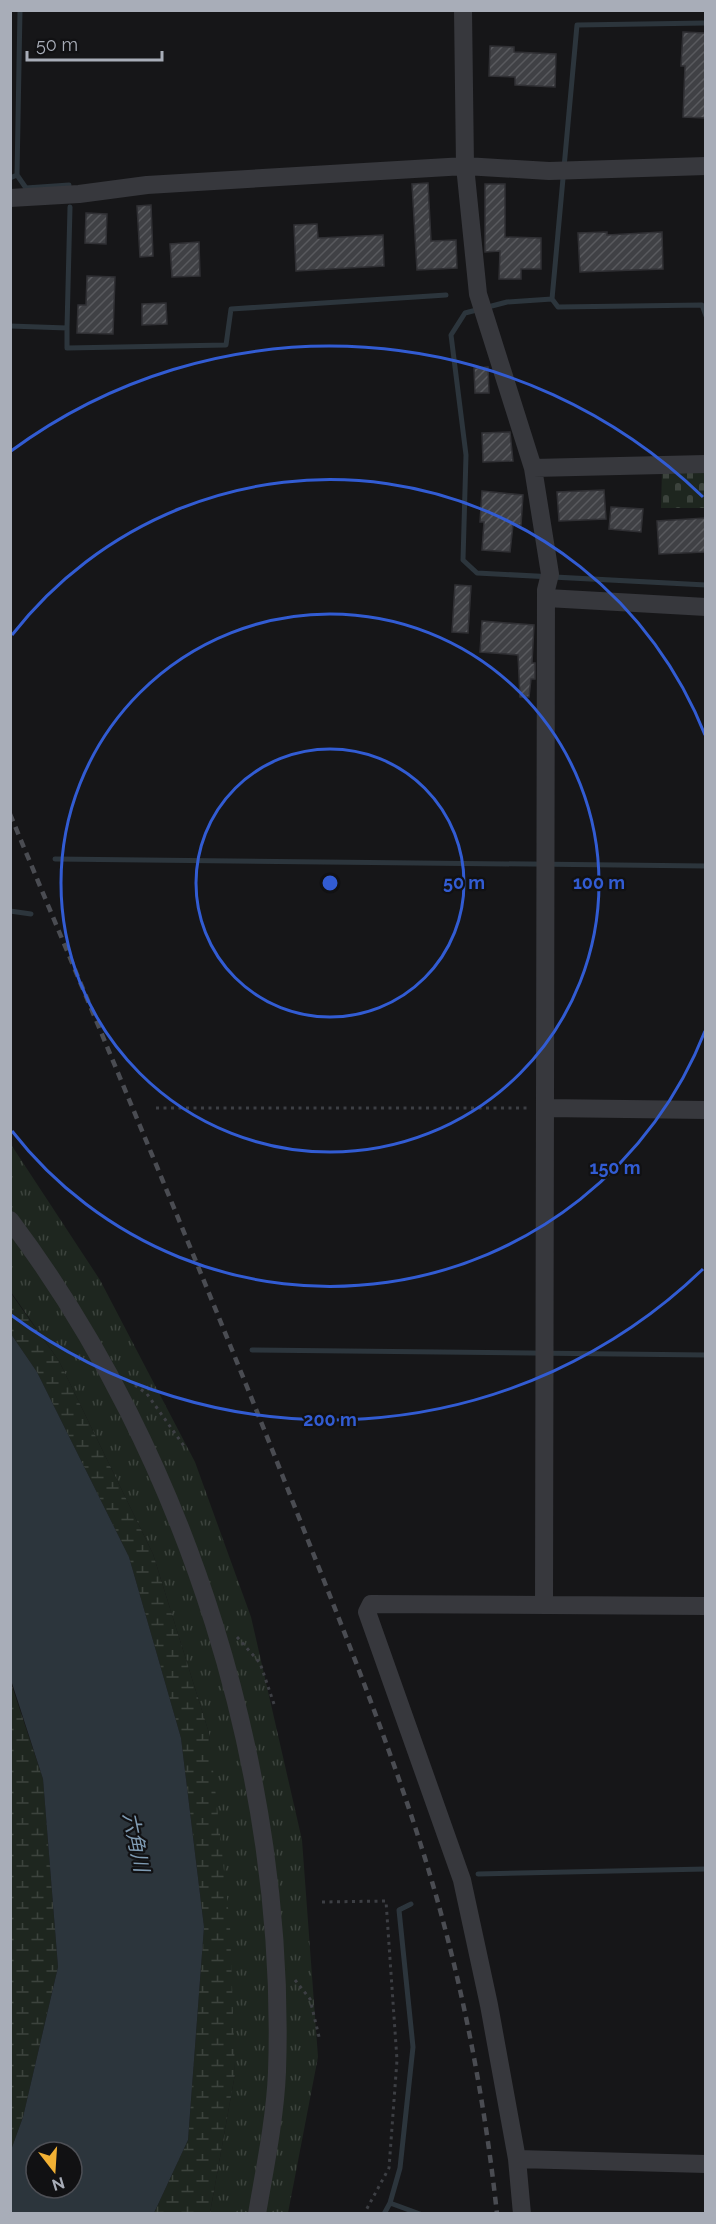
<svg xmlns="http://www.w3.org/2000/svg" width="716" height="2224" viewBox="0 0 716 2224" font-family="Raleway,'Noto Sans JP',sans-serif">
<style>
.grass{fill:url(#grass-tufts)}
.wetland{fill:url(#wetland-marsh)}
.cemetery{fill:url(#cemetery-stones)}
.water{fill:#2c353c;fill-rule:evenodd}
.lines{fill:none;stroke-linecap:round;stroke-linejoin:round}
.stream{stroke:#2c353c;stroke-width:5}
.building{fill:url(#building-hatch);stroke:#303034;stroke-width:1.5}
.path{stroke:#3d3f44;stroke-width:3;stroke-dasharray:3 4.5;stroke-linecap:butt}
.street{stroke:#37383d;stroke-width:18}
.rail{stroke:#4a4c52;stroke-width:4.5;stroke-dasharray:8 6;stroke-linecap:butt}
.ring{fill:none;stroke:#325cd3;stroke-width:3}
.labels{text-anchor:middle;dominant-baseline:central;stroke-width:4.5;stroke-linejoin:round;paint-order:stroke}
.water-label{font-size:20px;font-style:italic;fill:#7f9bb3;stroke:#111113}
.centre{fill:#325cd3;stroke:#111113;stroke-width:3}
.ring-label{font-size:18px;text-anchor:middle;font-weight:bold;fill:#325cd3;stroke:#111113;stroke-width:4.5;stroke-linejoin:round;paint-order:stroke}
</style>
<defs>
<pattern id="grass-tufts" width="24" height="20" patternUnits="userSpaceOnUse" patternTransform="scale(1.5)"><rect width="24" height="20" fill="#1e261f"/><path d="M3 7l-1-3M5 7V3M7 7l1-3M15 17l-1-3M17 17v-4M19 17l1-3" fill="none" stroke="#3c433d"/></pattern>
<pattern id="wetland-marsh" width="20" height="14" patternUnits="userSpaceOnUse" patternTransform="scale(1.5)"><rect width="20" height="14" fill="#1e261f"/><path d="M1 5h8M5 5V1M11 12h8M15 12V8" fill="none" stroke="#3c433d"/></pattern>
<pattern id="cemetery-stones" width="16" height="16" patternUnits="userSpaceOnUse" patternTransform="scale(1.5)"><rect width="16" height="16" fill="#1e261f"/><path d="M2 7V4a2 2 0 0 1 4 0v3zM10 15v-3a2 2 0 0 1 4 0v3z" fill="#3c433d"/></pattern>
<pattern id="building-hatch" width="6" height="6" patternUnits="userSpaceOnUse" patternTransform="scale(1.5)"><rect width="6" height="6" fill="#404145"/><path d="M-1 1l2-2M0 6l6-6M5 7l2-2" fill="none" stroke="#595a5e"/></pattern>
</defs>
<rect width="100%" height="100%" fill="#161618"/>
<path class="grass" d="M10 1143 100 1280 195 1462 251 1617 302 1840 318 2057 288 2213H210L235 2074 209 1733 153 1554 59 1361 11 1292Z"/>
<path class="wetland" d="M10 1292 59 1361 153 1554 209 1733 230 1926 235 2074 210 2213H154L188 2140 204 1927 181 1738 129 1557 37 1372 11 1334Z
M10 1680 43 1779 58 1967 23 2117 11 2150Z"/>
<path class="cemetery" d="M662 470 705 471V508H661Z"/>
<path class="water" d="M11 1334 37 1372 129 1557 181 1738 204 1927 188 2140 154 2213H11V2150L23 2117 58 1967 43 1779 11 1680ZM36 2152H72V2188H36Z"/>
<g class="lines">
<path class="stream" d="M706 23 577 25 552 299 507 302 465 313 451 335 466 455 463 560 477 573 706 585
M17 175 26 188 69 185
M10 178 17 175 20 10
M552 299 558 307 702 305 706 316
M10 326 67 328V348L226 345 231 309 446 295
M67 328 70 207
M55 859 706 866
M10 911 31 914
M252 1350 706 1355
M478 1874 706 1869
M390 2203 420 2214
M384 2214 390 2203 400 2168 413 2047 399 1910 411 1904"/>
</g>
<path class="building" d="M683 32 705 33V118L683 117 685 66H681Z
M490 46 514 47V52L556 54 555 87 515 85V77L489 76Z
M428 183 431 241 456 240 457 268 417 270 412 184Z
M485 184H505V237L541 238V269H521V279H499L500 251 485 252Z
M151 205 153 256 140 257 137 206Z
M86 213 107 214 106 244 85 243Z
M317 224 318 238 383 235 384 266 296 271 294 225Z
M607 232V235L662 232 663 269 580 272 578 233Z
M199 242 200 276 172 277 170 244Z
M87 276 115 277 113 334 77 333 78 305H86Z
M166 303 167 324 142 325V304Z
M488 367 489 393H475L474 368Z
M510 432 513 461 483 462 482 433Z
M604 490 606 519 559 521 557 492Z
M482 491 523 495 521 525H513L510 552 482 550 484 522H480Z
M611 507 643 509 641 532 609 529Z
M705 518V552L659 554 657 521Z
M455 585 471 586 468 633 452 632Z
M482 621 534 625 532 663H535V679H531L529 697H520L518 655 480 652Z"/>
<g class="lines">
<path class="path" d="M156 1108H529
M135 1385 147 1394 184 1446
M237 1637 260 1663 274 1704
M322 1902 386 1901 397 2060 389 2168 364 2214
M295 1980 310 1999 320 2041"/>
<path class="street" d="M463 10 465 166 478 294 533 468 550 574 546 590 544 1605
M10 198 79 194 147 185 465 166 549 171 706 166
M533 468 706 464
M547 598 706 607
M546 1108 706 1110
M10 1220C188 1456 287 1777 277 2072 275 2119 265 2167 257 2214
M517 2159 706 2164
M522 2214 517 2159 489 2005 462 1880 367 1612 371 1604 706 1606"/>
<path class="rail" d="M10 814C102 1035 195 1255 283 1477 332 1602 384 1727 424 1855 460 1971 484 2093 497 2214"/>
</g>
<g class="ring">
<circle cx="330" cy="883" r="134"/>
<circle cx="330" cy="883" r="269"/>
<path d="M705 1031A403 403 0 0 1 12 1131M12 635A403 403 0 0 1 705 735"/>
<path d="M703 1269A537 537 0 0 1 11 1315M11 451A537 537 0 0 1 703 497"/>
</g>
<g class="labels">
<g class="water-label">
<text transform="translate(136 1842) rotate(78)">六角川</text>
</g>
</g>
<circle cx="330" cy="883" r="9" class="centre"/>
<g class="ring-label">
<text x="464" y="889">50 m</text>
<text x="599" y="889">100 m</text>
<text x="615" y="1174">150 m</text>
<text x="330" y="1426">200 m</text>
</g>
<rect width="716" height="2224" fill="none" stroke="#a8adb8" stroke-width="24"/>
<g transform="translate(54 2170) rotate(163)"><circle r="28" fill="#111113" stroke="#4d4f55" stroke-width="1.5"/>
<path d="M0-4.5L10 22L0 15L-10 22Z" fill="#f2b134"/>
<text y="-9" font-size="16" font-weight="bold" text-anchor="middle" fill="#a8adb8">N</text>
</g>
<path d="M27 51v9h135v-9" fill="none" stroke="#a8adb8" stroke-width="3"/>
<text x="36" y="51" font-size="18" fill="#a8adb8" stroke="#111113" stroke-width="4.5" paint-order="stroke">50 m</text>
</svg>
